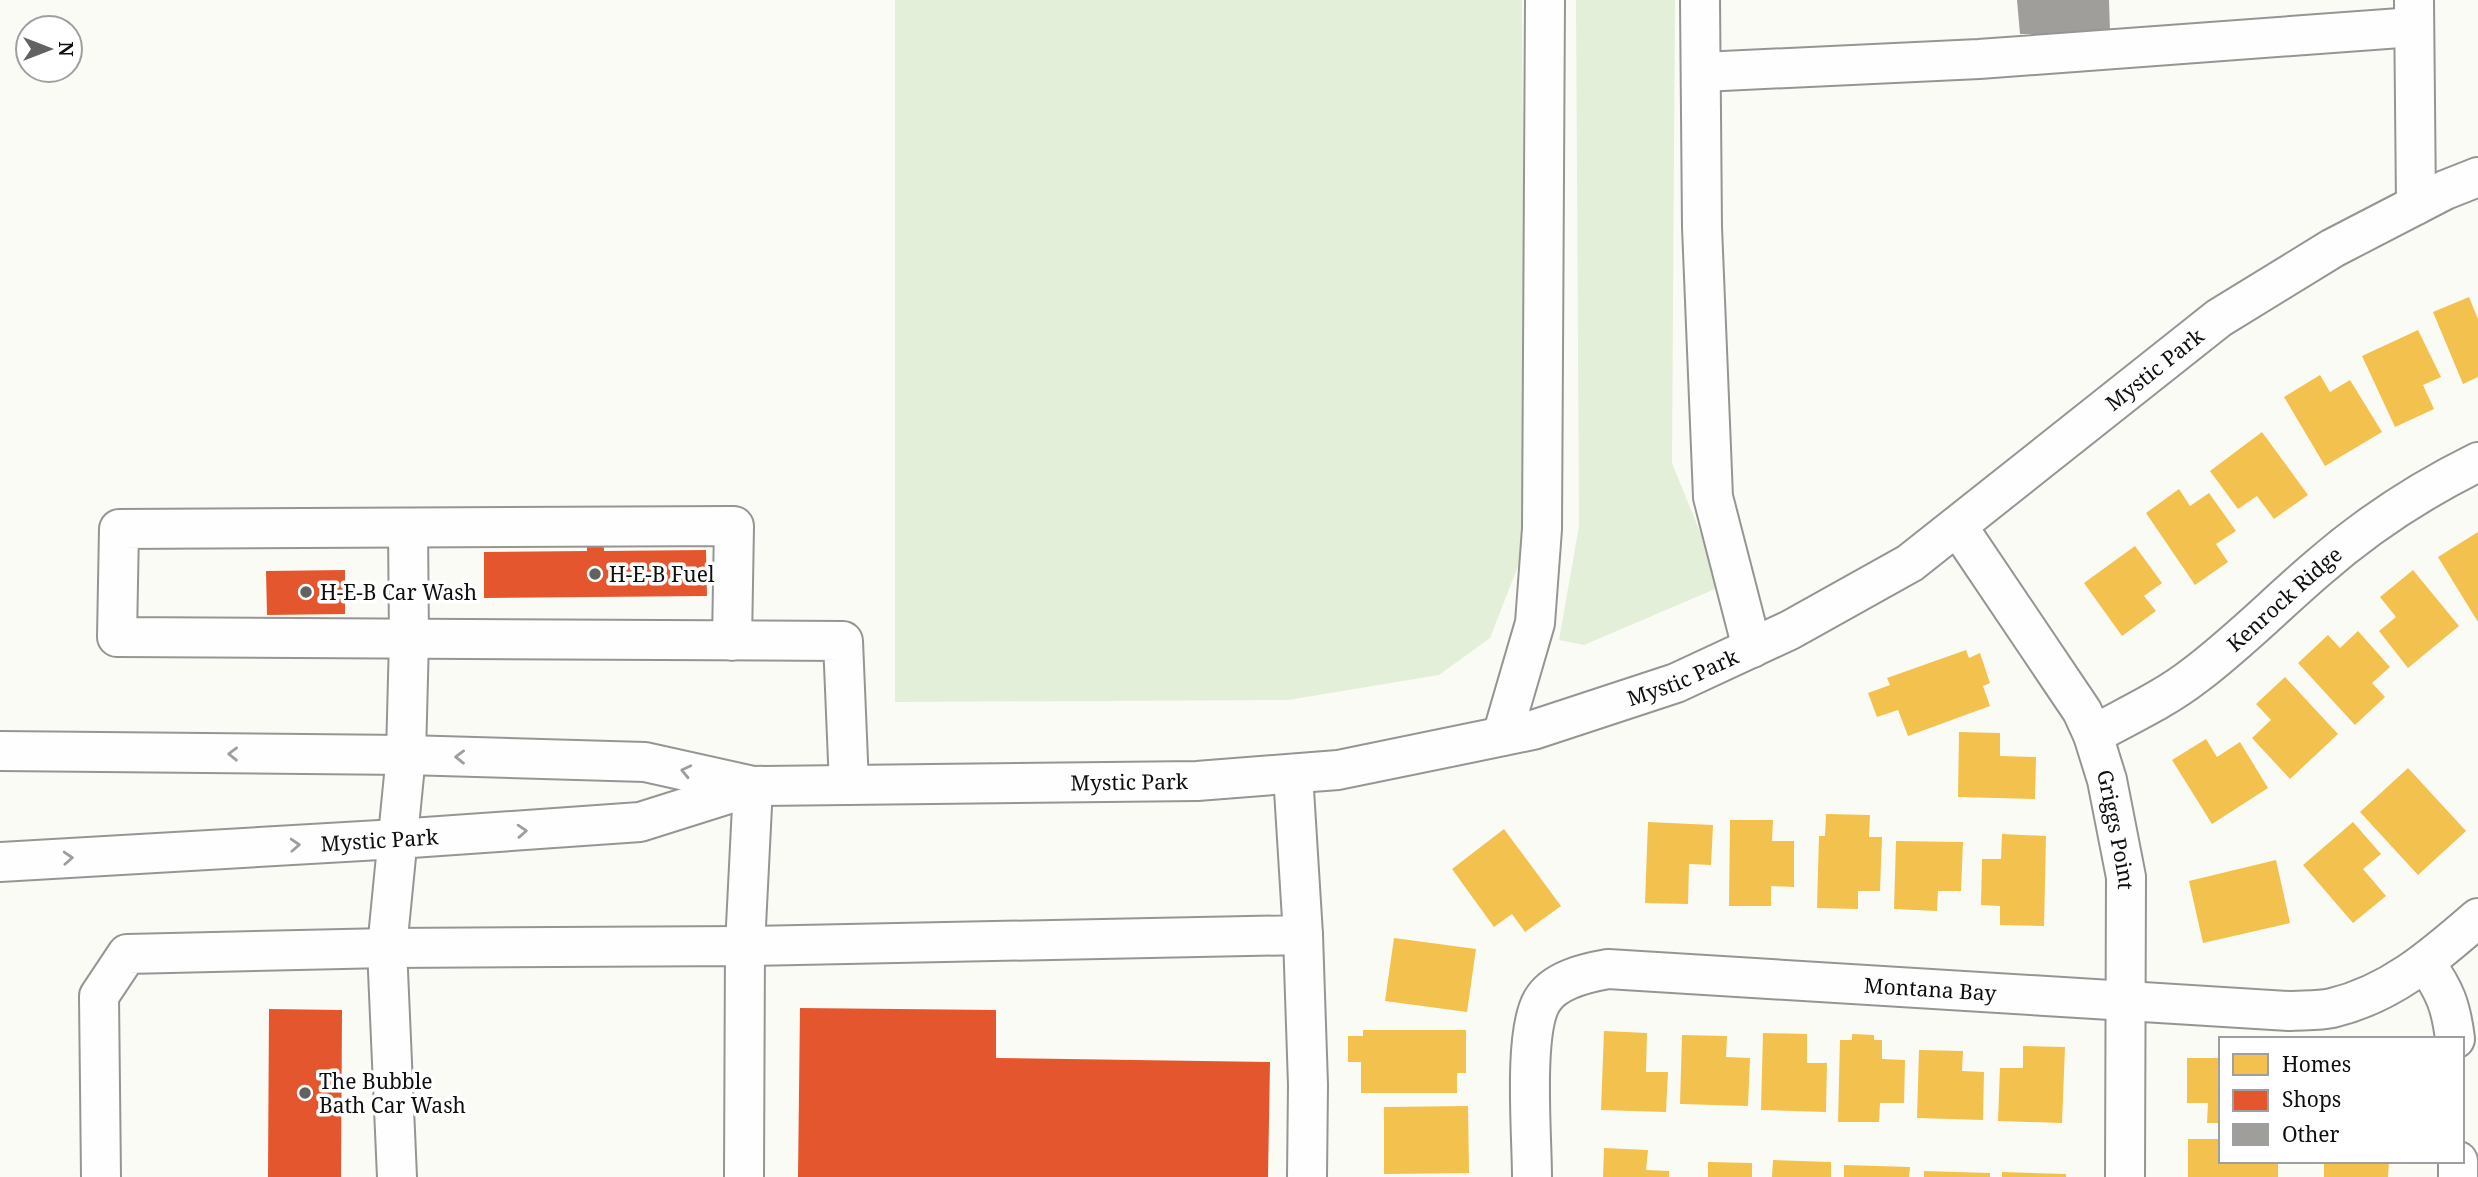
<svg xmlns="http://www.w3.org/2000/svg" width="2478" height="1177" viewBox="0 0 2478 1177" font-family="'Noto Serif',serif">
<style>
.green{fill:#e3efd8}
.homes{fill:#f2c14e}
.shops{fill:#e4572e}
.building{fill:#9f9e9b}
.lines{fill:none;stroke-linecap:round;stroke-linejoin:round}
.minor-casing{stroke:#959593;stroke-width:42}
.minor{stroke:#fefefe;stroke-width:38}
.oneway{stroke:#9e9e9e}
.poi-dot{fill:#626260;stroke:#fff;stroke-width:2.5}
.labels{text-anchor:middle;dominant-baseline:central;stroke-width:7;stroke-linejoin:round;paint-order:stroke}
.street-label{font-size:21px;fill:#0f0f0f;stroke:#fff}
.poi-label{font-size:21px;fill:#0f0f0f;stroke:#fff;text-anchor:start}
</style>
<rect width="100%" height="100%" fill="#fbfbf6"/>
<path class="green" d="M895 0H1522L1525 463 1522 556 1490 638 1439 675 1288 700 895 702Z
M1576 0H1675L1672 463 1722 586 1584 645 1559 640 1579 526Z"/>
<path class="homes" d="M2469 297 2478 319V377L2463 384 2433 312Z
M2418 330 2441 377 2423 385 2434 409 2395 427 2362 356Z
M2320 375 2330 392 2350 380 2382 432 2325 466 2284 397Z
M2262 432 2308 495 2274 519 2257 496 2238 509 2210 471Z
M2179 489 2190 506 2209 493 2236 531 2216 544 2228 562 2195 585 2146 513Z
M2478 532V622L2438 557Z
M2135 546 2162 583 2144 596 2156 611 2122 636 2084 583Z
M2413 570 2459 626 2408 668 2379 631 2396 617 2380 597Z
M2358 631 2390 667 2372 683 2385 697 2355 725 2298 663 2328 635 2340 648Z
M1966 650 1969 658 1980 653 1990 683 1983 686 1990 706 1908 736 1898 710 1877 717 1868 693 1890 685 1887 678Z
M2285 677 2338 734 2290 779 2252 738 2271 720 2256 704Z
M1959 732 2000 733V756L2036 757 2035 799 1958 797Z
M2206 739 2217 757 2240 742 2268 788 2212 824 2172 760Z
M2408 768 2466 831 2418 875 2360 812Z
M1826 814 1870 815 1869 837H1882L1880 891H1858V909L1817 908 1819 836H1825Z
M1730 820H1773L1772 841H1794V887L1771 886V906H1729Z
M1648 822 1713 825 1711 865 1689 864 1688 904 1645 903Z
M2353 822 2381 854 2363 869 2386 896 2353 923 2303 865Z
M1504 829 1561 906 1525 932 1512 914 1494 927 1452 869Z
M2002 834 2046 836 2044 926 2000 925V906L1981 905 1982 859H2001Z
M1896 841 1963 842 1961 891H1938L1937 911 1894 909Z
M2276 860 2290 923 2203 943 2189 881Z
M1394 938 1476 949 1467 1012 1385 1001Z
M1363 1030H1466V1073H1457V1093H1361V1062H1348V1036H1363Z
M1604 1031 1647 1033 1646 1072H1668L1666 1112 1601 1110Z
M1763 1033 1807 1034V1063H1827L1826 1112 1761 1110Z
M1852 1034 1874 1035V1040H1882V1059L1905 1060 1904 1103H1880L1879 1122H1838L1840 1040H1852Z
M1682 1035 1727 1036 1726 1057 1750 1058 1748 1106 1680 1104Z
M2023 1046 2065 1047 2062 1123 1998 1121 2000 1068H2023Z
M1919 1050 1963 1051 1962 1071 1984 1072 1983 1120 1917 1118Z
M2187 1058H2221V1123H2207L2208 1103H2187Z
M1468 1106 1469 1173 1384 1174V1107Z
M2188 1139H2221V1161H2278V1177H2188Z
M1604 1148 1648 1150 1646 1170 1669 1171V1177H1603Z
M1773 1160 1831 1162V1177H1772Z
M2324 1161H2389L2388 1177H2324Z
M1708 1162 1752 1163V1177H1708Z
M1844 1165 1910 1167 1909 1177H1844Z
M1924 1171 1990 1173V1177H1924Z
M2002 1172 2066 1174V1177H2002Z"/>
<path class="shops" d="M587 528H603L604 551 706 550 707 596 484 598V552L587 551Z
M345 570V614L267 615 266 571Z
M800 1008 996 1010V1058L1270 1062 1268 1177H798Z
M269 1009 342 1010 341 1177H268Z"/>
<path class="building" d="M2017 0H2109L2110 31 2031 42V34H2020Z"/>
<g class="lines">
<g class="minor-casing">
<g id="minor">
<path d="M1700 0 1702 227 1713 497 1752 648"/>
<path d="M2414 0 2416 205"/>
<path d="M1702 72 1979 59 2414 27"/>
<path id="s1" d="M1958 527 2082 711 2093 735 2107 780 2126 877 2125 1177"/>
<path d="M732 641 734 526 119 529 117 637C359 639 601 640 843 641L849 785"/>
<path id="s2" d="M2093 735C2127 716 2163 700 2194 676 2238 643 2277 603 2318 568 2366 526 2421 490 2478 462"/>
<path d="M1502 736 1535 623 1542 529 1545 0"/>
<path id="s3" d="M0 751 406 755 645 762 753 786 1197 781 1338 770 1533 730 1676 683 1790 630 1910 563 2219 318 2333 248 2445 190 2478 177"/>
<path d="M753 786 745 946 1303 935 1293 774"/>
<path id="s4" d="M0 862 397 839 640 822 751 787"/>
<path d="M1303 935 1308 1085 1307 1177"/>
<path d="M2426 964C2445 991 2451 1006 2455 1039"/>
<path d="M2458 1161V1177"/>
<path d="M101 1177 99 996 127 954 387 948 745 946 744 1177"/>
<path d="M397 1177 387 948 406 755 409 639 408 528"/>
<path id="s5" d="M1532 1177C1532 1136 1523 1033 1542 1001 1554 980 1585 973 1608 969L2289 1011C2303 1010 2319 1011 2332 1008 2391 994 2433 957 2478 918"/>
</g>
</g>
<use href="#minor" class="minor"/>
</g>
<defs><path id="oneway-chevron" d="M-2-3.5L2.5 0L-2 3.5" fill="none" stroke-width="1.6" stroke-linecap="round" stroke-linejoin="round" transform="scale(1.75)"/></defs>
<g class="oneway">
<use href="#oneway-chevron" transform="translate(233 754) rotate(-179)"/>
<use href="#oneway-chevron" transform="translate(460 757) rotate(-179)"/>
<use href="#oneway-chevron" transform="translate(686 771) rotate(-167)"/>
<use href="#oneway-chevron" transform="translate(522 831) rotate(-4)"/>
<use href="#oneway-chevron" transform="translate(295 845) rotate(-3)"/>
<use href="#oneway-chevron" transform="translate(68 858) rotate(-3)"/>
</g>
<g class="poi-dot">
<circle cx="595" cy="574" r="7"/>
<circle cx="306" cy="592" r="7"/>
<circle cx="305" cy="1093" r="7"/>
</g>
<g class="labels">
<g class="street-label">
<text stroke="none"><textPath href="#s3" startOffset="2266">Mystic Park</textPath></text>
<text stroke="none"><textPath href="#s2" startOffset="236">Kenrock Ridge</textPath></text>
<text stroke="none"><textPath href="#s3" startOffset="1699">Mystic Park</textPath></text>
<text stroke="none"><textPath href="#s3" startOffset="1132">Mystic Park</textPath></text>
<text stroke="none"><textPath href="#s1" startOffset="346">Griggs Point</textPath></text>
<text stroke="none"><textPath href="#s4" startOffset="380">Mystic Park</textPath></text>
<text stroke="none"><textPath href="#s5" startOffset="576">Montana Bay</textPath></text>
</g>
<g class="poi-label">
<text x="609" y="574">H-E-B Fuel</text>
<text x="320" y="592">H-E-B Car Wash</text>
<text x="319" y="1081">The Bubble<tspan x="319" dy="24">Bath Car Wash</tspan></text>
</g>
</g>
<rect x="2219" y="1037" width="245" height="126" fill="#ffffff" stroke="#9f9f9f" stroke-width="2"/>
<rect x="2233" y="1054" width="35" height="21" fill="#f2c14e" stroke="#9f9f9f" stroke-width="2"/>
<text x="2282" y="1072" font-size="21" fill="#0f0f0f">Homes</text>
<rect x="2233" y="1090" width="35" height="21" fill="#e4572e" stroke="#9f9f9f" stroke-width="2"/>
<text x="2282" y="1107" font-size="21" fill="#0f0f0f">Shops</text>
<rect x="2233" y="1124" width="35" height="21" fill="#9f9e9b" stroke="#9f9f9f" stroke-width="2"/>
<text x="2282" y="1142" font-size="21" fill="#0f0f0f">Other</text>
<g transform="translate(49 49) rotate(90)"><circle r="33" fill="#ffffff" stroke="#9f9f9f" stroke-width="2"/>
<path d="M0-5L12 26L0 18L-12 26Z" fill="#626260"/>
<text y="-10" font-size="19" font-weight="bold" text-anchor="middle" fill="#0f0f0f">N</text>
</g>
</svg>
